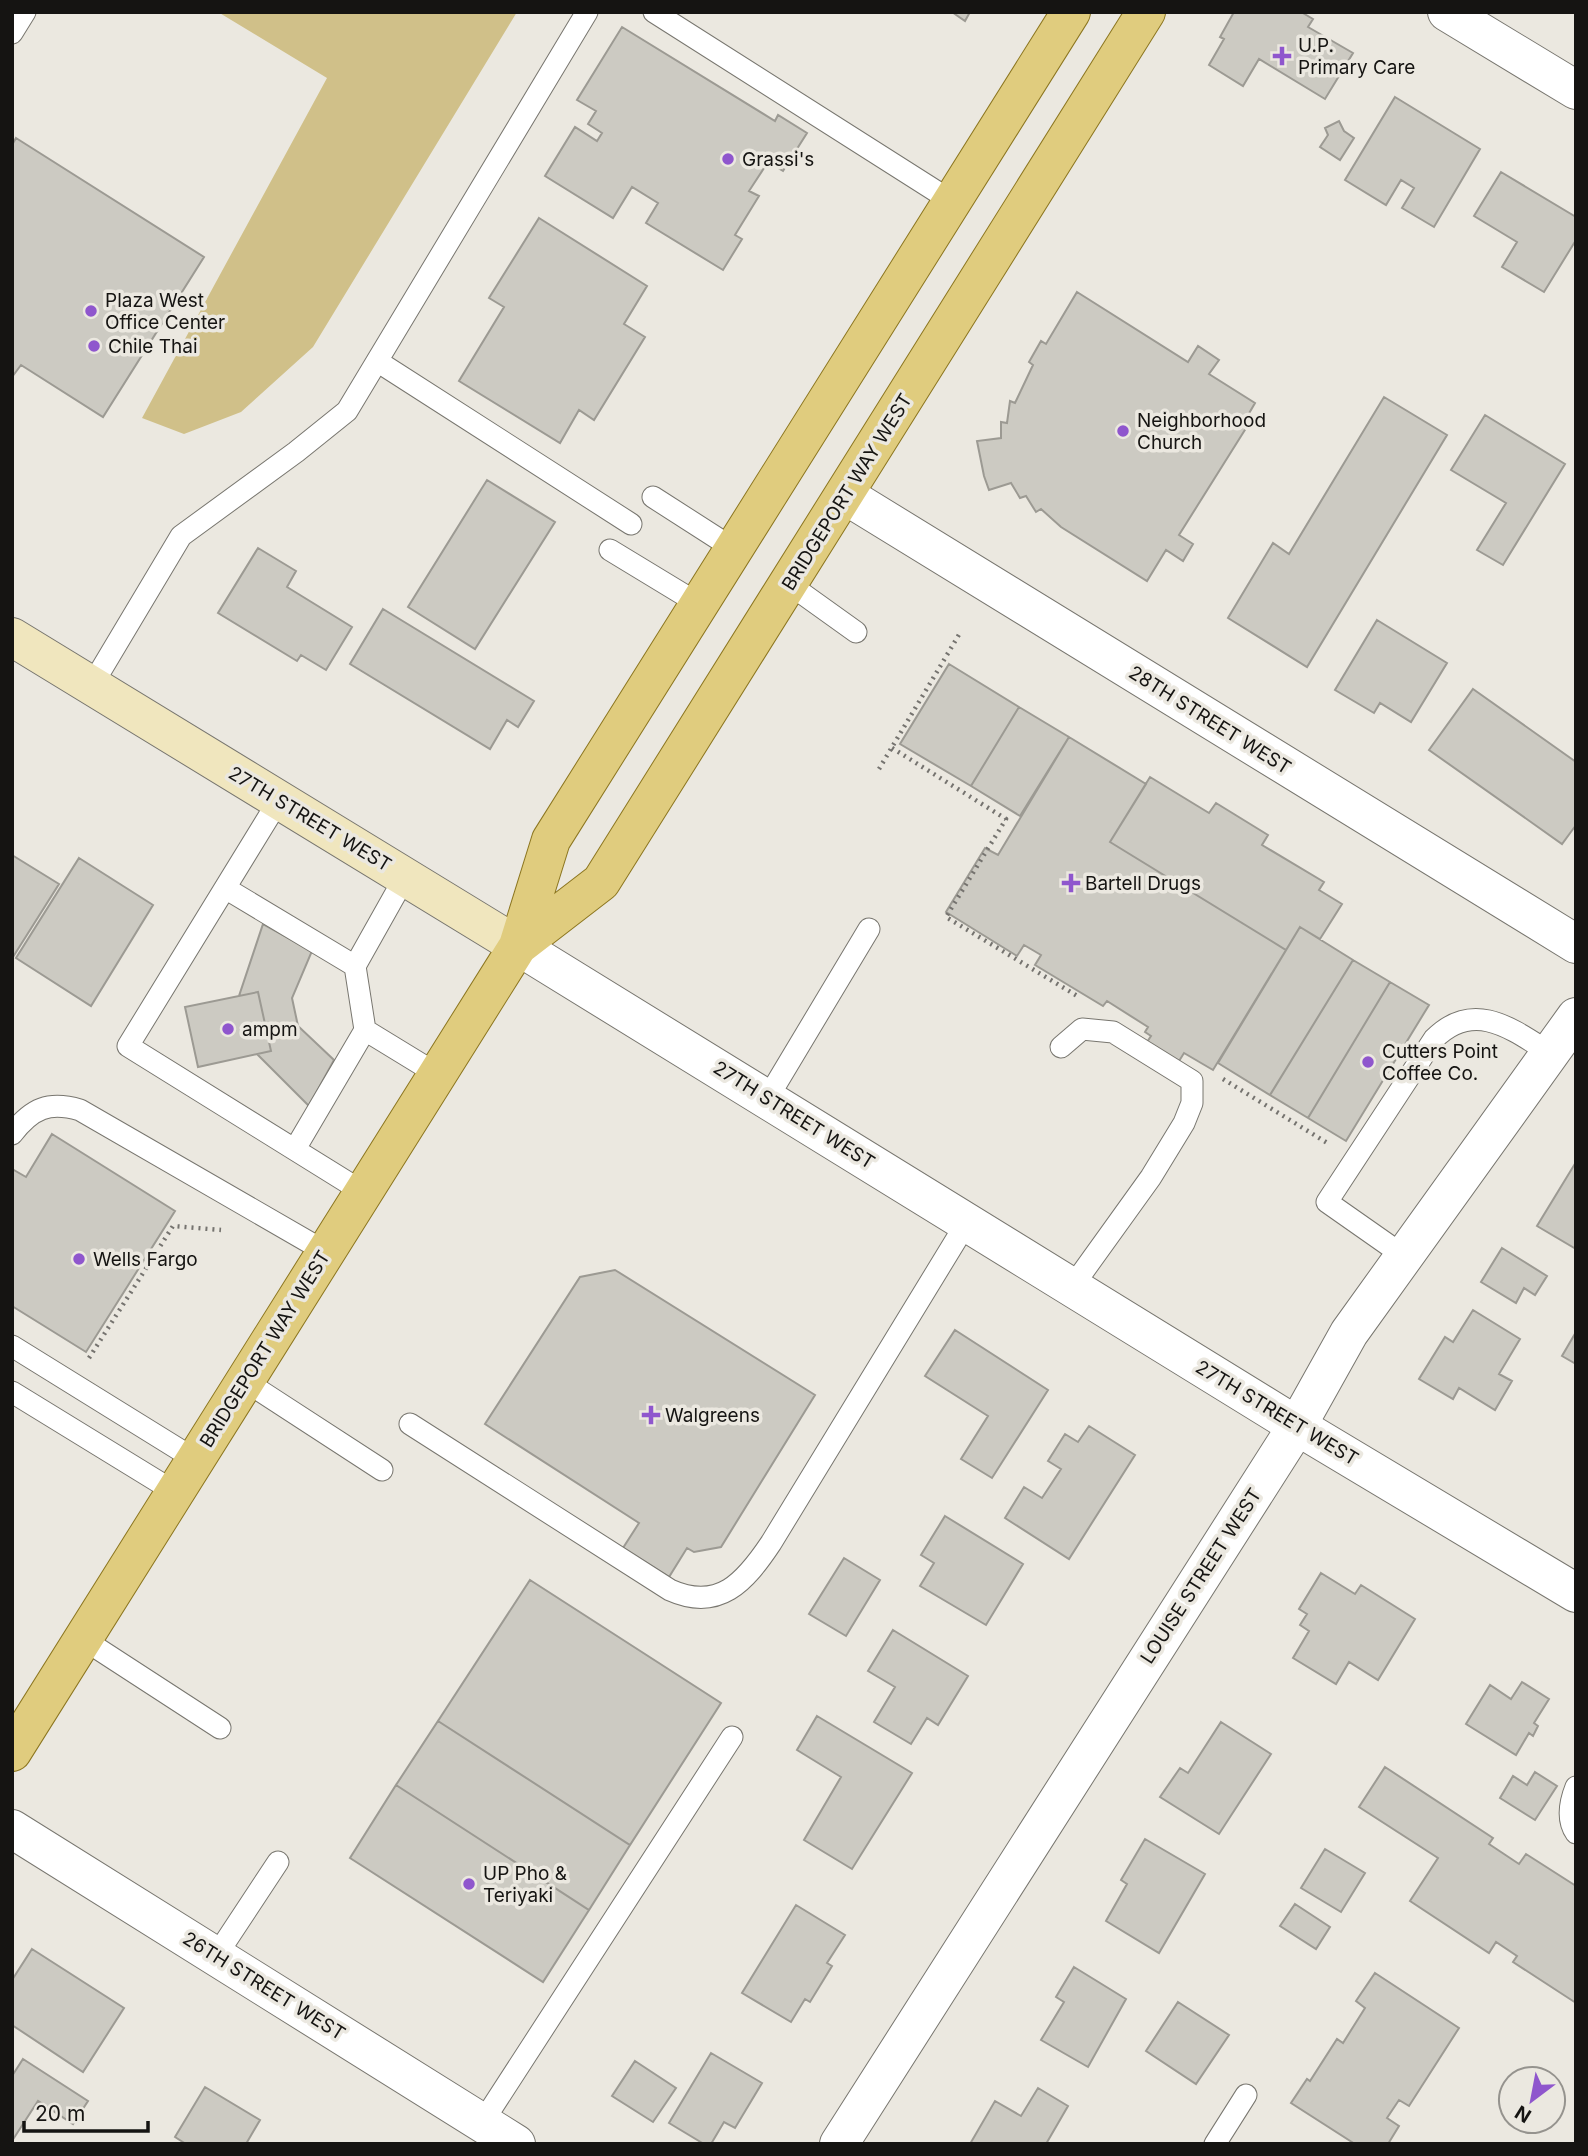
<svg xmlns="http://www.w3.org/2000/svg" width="1588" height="2156" viewBox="0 0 1588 2156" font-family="Inter,sans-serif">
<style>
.green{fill:#d0c089}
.building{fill:#cccac2;stroke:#9c9a93;stroke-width:2}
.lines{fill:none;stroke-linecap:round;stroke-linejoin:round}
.service-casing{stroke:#78766f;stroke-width:23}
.minor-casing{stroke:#78766f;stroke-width:40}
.tertiary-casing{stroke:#78766f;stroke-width:40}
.secondary-casing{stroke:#78766f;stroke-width:40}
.primary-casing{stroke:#8c7620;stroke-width:40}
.path{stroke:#75736f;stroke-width:4.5;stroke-dasharray:2 5;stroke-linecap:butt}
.service{stroke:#fff;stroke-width:21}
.minor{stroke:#fff;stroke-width:38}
.tertiary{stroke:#fff;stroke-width:38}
.secondary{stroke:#f0e6be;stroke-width:38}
.primary{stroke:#e0cc7e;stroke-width:38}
.poi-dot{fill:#8f56cd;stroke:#ebe8e0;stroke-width:2.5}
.labels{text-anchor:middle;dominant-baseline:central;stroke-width:7;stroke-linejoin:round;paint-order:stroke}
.poi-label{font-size:19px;fill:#151412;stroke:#ebe8e0;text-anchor:start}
.street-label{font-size:19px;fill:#151412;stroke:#ebe8e0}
</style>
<rect width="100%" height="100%" fill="#ebe8e0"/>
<path class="green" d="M218 12H517L313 347 241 412 184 434 142 418 327 78Z"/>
<path class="building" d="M952 12H970L965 21Z
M1234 12H1301L1313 19 1308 27 1353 53 1325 99 1259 59 1243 86 1209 65 1224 39 1220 37Z
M622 27 775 121 778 115 807 133 783 171 768 162 749 191 759 196 735 235 742 239 723 270 646 223 658 203 632 187 613 218 545 176 575 127 597 141 602 133 588 124 596 111 577 100Z
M1395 97 1480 149 1434 227 1402 208 1414 188 1401 180 1386 205 1345 180Z
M1339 121 1344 131 1354 138 1340 160 1320 147 1328 135 1325 128Z
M16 138 204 257 103 417 21 365 12 377V145Z
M1501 172 1576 217V240L1544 292 1502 267 1517 242 1474 216Z
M539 218 647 286 624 324 645 337 594 420 579 410 560 443 459 381 504 307 489 298Z
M1077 292 1188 362 1198 346 1219 360 1209 374 1255 403 1244 422 1248 425 1179 535 1193 544 1183 561 1166 550 1147 581 1061 527 1041 509 1036 512 1026 496 1020 498 1011 483 989 490 984 476 977 441 1001 438V422L1007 423 1010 401 1015 403 1033 365 1029 362 1041 341 1046 344Z
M1384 397 1447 435 1307 667 1228 618 1273 543 1289 554Z
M1485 415 1565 464 1503 565 1477 550 1506 503 1451 470Z
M487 480 555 522 475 649 408 607Z
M258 548 296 571 287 587 352 627 326 670 301 655 297 661 218 613Z
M383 609 534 701 518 727 507 720 490 749 350 664Z
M1377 620 1447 663 1411 722 1380 703 1374 713 1335 690Z
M949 664 1019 707 971 786 900 744Z
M1473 689 1576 762V825L1562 844 1429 750Z
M1019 707 1069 737 1020 816 971 786Z
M1069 737 1146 784 1110 842 1286 950 1213 1070 1184 1053 1171 1074 1139 1054 1151 1036 1145 1032 1148 1027 1107 1001 1103 1006 1035 965 1041 955 1024 945 1017 956 946 912 985 848 998 855Z
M1150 777 1209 813 1216 803 1268 835 1262 845 1324 882 1319 890 1342 904 1320 939 1300 927 1286 950 1110 842Z
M12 855 59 884 13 957H12Z
M79 858 153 905 91 1006 16 958Z
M263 924 312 951 292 998 298 1026 334 1060 309 1106 257 1054 271 1051 258 992 239 996Z
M1300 927 1353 960 1270 1095 1218 1063Z
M1353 960 1390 982 1308 1118 1270 1095Z
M1390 982 1429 1005 1346 1141 1308 1118Z
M258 992 271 1051 198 1067 185 1007Z
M52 1134 175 1211 86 1352 12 1306V1169L26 1177Z
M1576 1162V1249L1537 1226Z
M1502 1248 1547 1276 1535 1295 1524 1288 1516 1303 1481 1282Z
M615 1270 815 1395 721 1547 694 1552 687 1548 669 1577 623 1548 639 1523 485 1424 580 1277Z
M1473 1310 1520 1339 1499 1374 1512 1381 1495 1410 1459 1388 1453 1399 1419 1379 1445 1337 1453 1342Z
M955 1330 1048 1390 992 1478 961 1459 988 1416 925 1376Z
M1576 1332V1364L1562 1356Z
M1089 1426 1135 1455 1069 1559 1005 1518 1024 1487 1042 1498 1061 1469 1048 1461 1065 1434 1078 1442Z
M945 1516 1023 1564 986 1625 920 1586 934 1563 921 1555Z
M844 1558 880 1580 846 1636 809 1614Z
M1321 1573 1355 1594 1361 1585 1415 1619 1378 1680 1349 1662 1336 1684 1293 1658 1309 1631 1300 1625 1307 1614 1299 1609Z
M530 1580 721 1703 630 1845 438 1721Z
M893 1630 968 1676 938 1725 927 1718 911 1744 874 1722 895 1687 868 1671Z
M1522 1682 1549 1699 1534 1723 1538 1726 1533 1736 1529 1733 1516 1755 1466 1724 1490 1685 1511 1699Z
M817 1716 912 1773 852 1869 804 1840 841 1777 797 1750Z
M438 1721 630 1845 589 1910 396 1785Z
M1221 1722 1271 1754 1219 1834 1160 1797 1180 1768 1188 1773Z
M1385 1767 1493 1838 1489 1844 1519 1864 1526 1854 1576 1886V2003L1513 1962 1517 1956 1496 1942 1489 1953 1410 1901 1438 1858 1359 1807Z
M1535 1772 1557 1786 1535 1820 1500 1798 1513 1776 1527 1785Z
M396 1785 589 1910 543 1982 350 1858Z
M1145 1839 1205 1874 1159 1953 1106 1921 1127 1884 1121 1880Z
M1325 1849 1365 1873 1341 1912 1301 1888Z
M1295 1904 1330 1927 1316 1949 1280 1926Z
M796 1905 845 1935 827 1963 832 1966 810 2002 805 1999 791 2022 742 1993Z
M32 1949 124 2008 83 2072 12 2025V1980Z
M1074 1967 1126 1999 1088 2067 1041 2040 1064 2002 1056 1997Z
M1375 1973 1459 2028 1409 2106 1399 2100 1387 2118 1399 2126 1388 2144H1355L1291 2103 1307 2079 1310 2081 1337 2039 1343 2043 1365 2008 1356 2001Z
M1178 2002 1229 2035 1196 2084 1146 2051Z
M711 2053 762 2083 735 2128 724 2122 711 2144H704L669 2123Z
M23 2059 88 2101 73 2124 38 2101 12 2141V2076Z
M635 2061 676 2088 653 2122 612 2096Z
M205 2087 260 2120 246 2144H186L175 2137Z
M1038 2088 1068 2106 1046 2144H970L995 2101 1021 2116Z"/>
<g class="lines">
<g class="service-casing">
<path id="service" d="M654 12 953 202
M12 33 25 12
M377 361 631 524
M653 497 734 549
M610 550 699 604
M789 584 856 632
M92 685 181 536 296 452 347 411 587 12
M279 800 128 1046 363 1192
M405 877 355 966 365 1030 437 1074
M225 888 355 966
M1061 1047 1082 1029 1113 1032 1192 1081V1103L1184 1123 1151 1177 1072 1287
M767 1099 869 929
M12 1134C32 1108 49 1101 80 1110L326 1252
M295 1149 365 1030
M1404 1256 1327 1202 1434 1039C1474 999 1512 1029 1550 1053
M12 1346 196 1460
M245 1381 382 1470
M12 1392 175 1492
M410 1424 670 1590C719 1612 745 1582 771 1543L967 1222
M83 1639 220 1728
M1576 1787C1570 1802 1567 1820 1576 1833
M216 1956 278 1862
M482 2123 732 1737
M1215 2144 1246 2095"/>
</g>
<g class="minor-casing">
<path id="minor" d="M1447 12 1576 90
M845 495 1576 944
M12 1829 516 2144
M839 2144 1297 1426 1349 1333 1576 1017"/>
</g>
<g class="tertiary-casing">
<path id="tertiary" d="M518 946 1297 1426 1576 1593"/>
</g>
<g class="secondary-casing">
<path id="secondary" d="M12 637 518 946"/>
</g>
<g class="primary-casing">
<path id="primary" d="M518 946 601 882 1146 12
M12 1752 518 946 551 840 1071 12"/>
</g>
<path class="path" d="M892 748 1006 819 946 917 1079 997
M879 769 960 633
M1223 1079 1329 1144
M89 1358 173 1226 221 1230"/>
<use href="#service" class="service"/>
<use href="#minor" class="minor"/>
<use href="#tertiary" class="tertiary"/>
<use href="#secondary" class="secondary"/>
<use href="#primary" class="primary"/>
</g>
<g class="poi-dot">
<path d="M1278.5 45.5h7v7h7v7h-7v7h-7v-7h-7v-7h7z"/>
<circle cx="728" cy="159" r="7"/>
<circle cx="91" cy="311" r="7"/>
<circle cx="94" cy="346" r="7"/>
<circle cx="1123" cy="431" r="7"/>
<path d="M1067.5 872.5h7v7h7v7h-7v7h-7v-7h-7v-7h7z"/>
<circle cx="228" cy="1029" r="7"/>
<circle cx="1368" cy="1062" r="7"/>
<circle cx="79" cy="1259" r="7"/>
<path d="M647.5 1404.5h7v7h7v7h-7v7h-7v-7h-7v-7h7z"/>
<circle cx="469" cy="1884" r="7"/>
</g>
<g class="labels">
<g class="poi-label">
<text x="1298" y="45">U.P.<tspan x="1298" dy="22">Primary Care</tspan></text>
<text x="742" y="159">Grassi's</text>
<text x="105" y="300">Plaza West<tspan x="105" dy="22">Office Center</tspan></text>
<text x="108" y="346">Chile Thai</text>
<text x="1137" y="420">Neighborhood<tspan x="1137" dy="22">Church</tspan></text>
<text x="1085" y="883">Bartell Drugs</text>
<text x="242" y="1029">ampm</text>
<text x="1382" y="1051">Cutters Point<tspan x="1382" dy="22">Coffee Co.</tspan></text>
<text x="93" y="1259">Wells Fargo</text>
<text x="665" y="1415">Walgreens</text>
<text x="483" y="1873">UP Pho &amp;<tspan x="483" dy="22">Teriyaki</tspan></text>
</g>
<g class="street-label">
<text transform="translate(847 492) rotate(-58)">BRIDGEPORT WAY WEST</text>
<text transform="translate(1210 720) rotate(32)">28TH STREET WEST</text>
<text transform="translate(310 819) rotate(31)">27TH STREET WEST</text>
<text transform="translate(794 1115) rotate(32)">27TH STREET WEST</text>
<text transform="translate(265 1349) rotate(-58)">BRIDGEPORT WAY WEST</text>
<text transform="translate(1277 1413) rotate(31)">27TH STREET WEST</text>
<text transform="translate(1201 1576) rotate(-57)">LOUISE STREET WEST</text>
<text transform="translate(264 1986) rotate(32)">26TH STREET WEST</text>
</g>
</g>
<rect width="1588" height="2156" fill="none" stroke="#151412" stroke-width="28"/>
<g transform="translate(1532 2100) rotate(212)"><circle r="33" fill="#ebe8e0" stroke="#95938e" stroke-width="2"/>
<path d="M0-5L12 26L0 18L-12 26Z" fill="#8f56cd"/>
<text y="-10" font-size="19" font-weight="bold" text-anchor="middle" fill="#151412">N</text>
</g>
<path d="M24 2121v10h124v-10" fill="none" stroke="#151412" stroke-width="3.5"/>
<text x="35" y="2121" font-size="21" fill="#151412" stroke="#ebe8e0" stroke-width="5" paint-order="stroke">20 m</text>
</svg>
